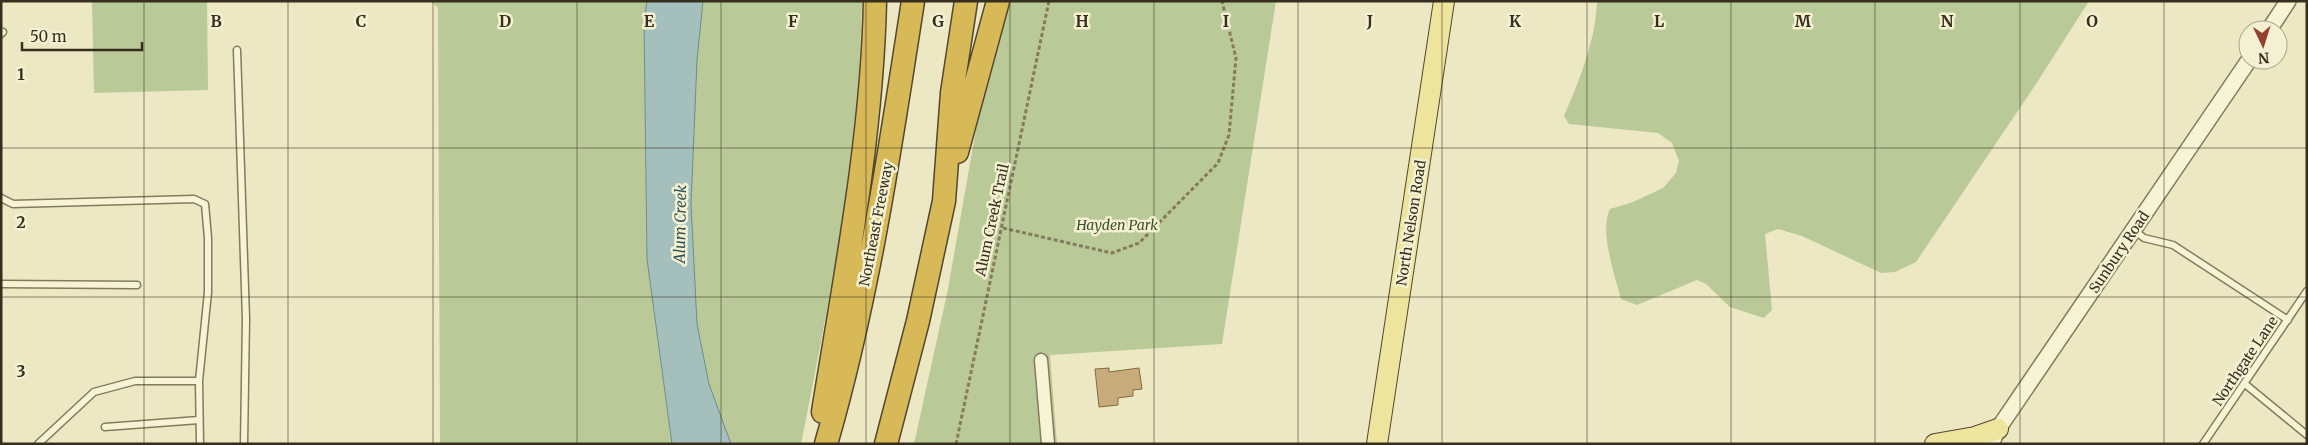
<svg xmlns="http://www.w3.org/2000/svg" width="2308" height="445" viewBox="0 0 2308 445" font-family="Merriweather,serif">
<style>
.green{fill:#bac998}
.water{fill:#a5bfbd;stroke:#6d8d8b}
.building{fill:#c8ab7b;stroke:#836942}
.lines{fill:none;stroke-linecap:round;stroke-linejoin:round}
.service-casing{stroke:#857a5b;stroke-width:9}
.minor-casing{stroke:#857a5b;stroke-width:15}
.tertiary-casing{stroke:#857a5b;stroke-width:18}
.primary-casing{stroke:#53472f;stroke-width:22}
.motorway-casing{stroke:#53472f;stroke-width:25}
.path{stroke:#857a5b;stroke-width:3;stroke-dasharray:4 2.5;stroke-linecap:butt}
.service{stroke:#f7f4d6;stroke-width:6}
.minor{stroke:#f7f4d6;stroke-width:12}
.tertiary{stroke:#f7f4d6;stroke-width:15}
.primary{stroke:#ede49d;stroke-width:20}
.motorway{stroke:#d7b958;stroke-width:22}
.grid{fill:none;stroke:#362f1e;stroke-width:1;stroke-opacity:0.55}
.labels{text-anchor:middle;dominant-baseline:central;stroke-width:5;stroke-linejoin:round;paint-order:stroke}
.street-label{font-size:14px;fill:#362f1e;stroke:#f4f1d3}
.park-label{font-size:14px;font-style:italic;fill:#3e5126;stroke:#f4f1d3}
.water-label{font-size:15px;font-style:italic;fill:#2e5055;stroke:#f4f1d3}
.grid-label{font-size:16px;text-anchor:middle;font-weight:bold;fill:#362f1e;stroke:#f4f1d3;stroke-width:5;stroke-linejoin:round;paint-order:stroke}
</style>
<rect width="100%" height="100%" fill="#ece8c4"/>
<path class="green" d="M92 1H207L208 90 94 93Z
M431 1H647L644 20 647 259 672 444H440L438 8Z
M685 1H862C859 151 830 298 801 444H699L681 383Z
M1007 1H1276L1222 344 1050 355 1057 444H914L948 289 982 95Z
M1597 1H2089L2038 81 1916 262 1895 272 1881 273 1802 236 1778 229 1765 234 1772 310 1764 318 1730 307 1706 284 1697 280 1637 305 1621 299C1615 276 1599 231 1610 209L1633 202 1663 188 1676 173 1679 161 1672 143 1658 133 1569 124 1564 116C1579 81 1596 40 1597 1Z"/>
<path class="water" d="M647 1H703L697 60 691 204 697 324 709 384 731 444H672L647 259 644 20Z"/>
<path class="building" d="M1109 368V372L1139 368 1142 389 1133 390V396L1118 398V405L1099 407 1095 369Z"/>
<g class="lines">
<g class="service-casing">
<path id="service" d="M1 34 3 32
M237 50 246 319 244 444
M1 198 13 204 194 199 205 204 208 238V292L199 381
M2134 230 2144 238 2173 245 2288 320
M1 284 137 285
M2245 384 2307 435
M105 427 199 420
M38 444 94 392 135 381H199L200 444
M2203 444 2307 291"/>
</g>
<g class="minor-casing">
<path id="minor" d="M1041 360 1048 444"/>
</g>
<g class="tertiary-casing">
<path id="tertiary" d="M2269 30 2288 1
M1991 444 1998 429 2249 60"/>
</g>
<g class="primary-casing">
<path id="primary" d="M1377 444 1444 1
M1935 444 1975 437 1998 429"/>
</g>
<g class="motorway-casing">
<path id="motorway" d="M957 152 998 1
M823 412C845 275 872 139 875 1
M826 444C868 299 890 150 913 1
M886 444 918 321 944 201 952 93 966 1"/>
</g>
<path class="path" d="M1003 228 1112 253 1139 243 1218 163 1229 135 1236 58 1222 1
M956 444 1049 1"/>
<use href="#service" class="service"/>
<use href="#minor" class="minor"/>
<use href="#tertiary" class="tertiary"/>
<use href="#primary" class="primary"/>
<use href="#motorway" class="motorway"/>
</g>
<path class="grid" d="M144 1V444M288 1V444M433 1V444M577 1V444M721 1V444M866 1V444M1010 1V444M1154 1V444M1298 1V444M1442 1V444M1587 1V444M1731 1V444M1875 1V444M2020 1V444M2164 1V444M1 148H2307M1 297H2307"/>
<g class="labels">
<g class="street-label">
<text transform="translate(992 220) rotate(-78)">Alum Creek Trail</text>
<text transform="translate(1411 223) rotate(-81)">North Nelson Road</text>
<text transform="translate(876 224) rotate(-79)">Northeast Freeway</text>
<text transform="translate(2119 252) rotate(-56)">Sunbury Road</text>
<text transform="translate(2245 361) rotate(-56)">Northgate Lane</text>
</g>
<g class="park-label">
<text x="1117" y="225">Hayden Park</text>
</g>
<g class="water-label">
<text transform="translate(680 224) rotate(-89)">Alum Creek</text>
</g>
</g>
<g class="grid-label">
<text x="216" y="27">B</text>
<text x="361" y="27">C</text>
<text x="505" y="27">D</text>
<text x="649" y="27">E</text>
<text x="793" y="27">F</text>
<text x="938" y="27">G</text>
<text x="1082" y="27">H</text>
<text x="1226" y="27">I</text>
<text x="1370" y="27">J</text>
<text x="1515" y="27">K</text>
<text x="1659" y="27">L</text>
<text x="1803" y="27">M</text>
<text x="1947" y="27">N</text>
<text x="2092" y="27">O</text>
<text x="21" y="80">1</text>
<text x="21" y="228">2</text>
<text x="21" y="377">3</text>
</g>
<rect width="2308" height="445" fill="none" stroke="#362f1e" stroke-width="5"/>
<g transform="translate(2263 45) rotate(176)"><circle r="24" fill="#f4f1d3" stroke="#a8a38b"/>
<path d="M0-4L9 19L0 12L-9 19Z" fill="#91412e"/>
<text y="-8" font-size="14" font-weight="bold" text-anchor="middle" fill="#362f1e">N</text>
</g>
<path d="M22 42v8h120v-8" fill="none" stroke="#362f1e" stroke-width="2.5"/>
<text x="30" y="42" font-size="15" fill="#362f1e" stroke="#f4f1d3" stroke-width="4" paint-order="stroke">50 m</text>
</svg>
